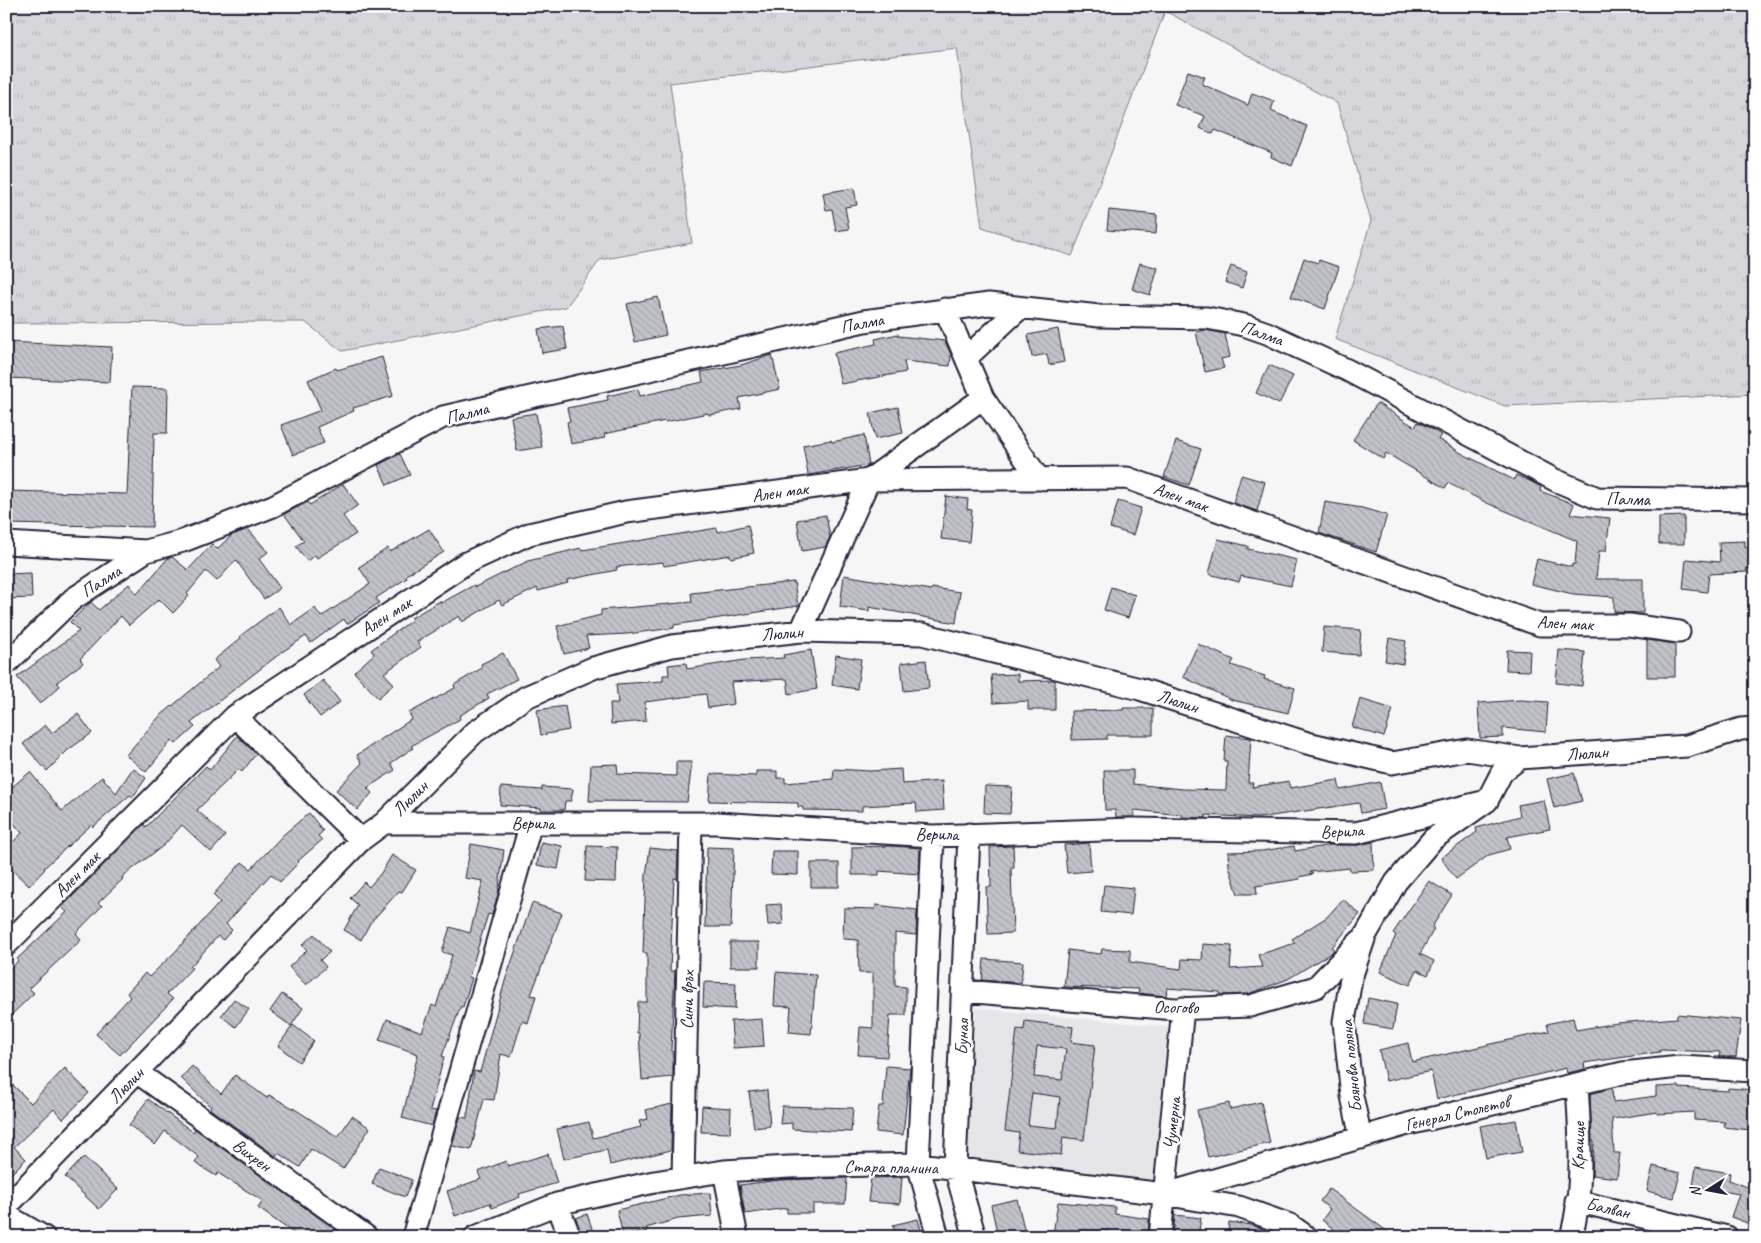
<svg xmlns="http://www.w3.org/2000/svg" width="1761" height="1243" viewBox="0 0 1761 1243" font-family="Caveat,sans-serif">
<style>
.built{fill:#e6e6e9}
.grass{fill:url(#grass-tufts);stroke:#7c7c8b}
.building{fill:url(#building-back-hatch);stroke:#22223b;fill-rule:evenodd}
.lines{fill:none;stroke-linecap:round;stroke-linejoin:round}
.minor-casing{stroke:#22223b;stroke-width:25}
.minor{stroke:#fff;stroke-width:21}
.labels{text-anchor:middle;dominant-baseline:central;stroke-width:5;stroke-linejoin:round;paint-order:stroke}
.street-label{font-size:18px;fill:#22223b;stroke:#fff}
</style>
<defs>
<pattern id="grass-tufts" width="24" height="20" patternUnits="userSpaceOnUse" patternTransform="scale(1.25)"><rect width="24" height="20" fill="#d7d7db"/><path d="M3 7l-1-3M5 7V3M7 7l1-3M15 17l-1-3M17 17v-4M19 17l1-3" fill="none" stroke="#b8b8bd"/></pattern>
<pattern id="building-back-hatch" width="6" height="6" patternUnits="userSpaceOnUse" patternTransform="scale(1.25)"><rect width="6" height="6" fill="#c2c2c9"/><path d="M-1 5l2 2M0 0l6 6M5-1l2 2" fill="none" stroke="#a6a6ae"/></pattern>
</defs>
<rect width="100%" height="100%" fill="#f6f6f7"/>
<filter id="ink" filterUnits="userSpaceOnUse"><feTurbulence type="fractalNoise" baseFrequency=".02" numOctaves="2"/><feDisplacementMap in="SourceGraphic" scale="10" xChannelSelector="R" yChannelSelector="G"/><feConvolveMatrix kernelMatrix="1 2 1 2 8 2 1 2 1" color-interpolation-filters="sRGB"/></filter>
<g filter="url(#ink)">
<path class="built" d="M976 1008 1168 1027 1153 1181 961 1161Z"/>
<path class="grass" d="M6 6H1755V394L1505 406 1335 339 1371 221 1337 103 1165 11 1072 256 982 227 957 48 670 83 692 243 600 260 566 307 342 351 305 322 6 323Z"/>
<path class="building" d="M1188 71 1205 77 1202 84 1248 105 1252 93 1274 101 1271 111 1307 126 1292 166 1271 157 1272 153 1215 130 1213 134 1200 128 1205 116 1175 105Z
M854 188 857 205 845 207 849 229 836 231 832 209 826 210 823 193Z
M1109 210 1157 215 1156 234 1107 230Z
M1304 258 1318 263 1319 260 1339 267 1325 309 1291 297Z
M1140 263 1158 268 1150 295 1132 289Z
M1231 266 1247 272 1242 288 1225 282Z
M658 297 666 335 635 342 627 304Z
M563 326 567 349 542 353 538 329Z
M1058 329 1064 362 1049 365 1047 354 1032 357 1028 335Z
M1206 330 1225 334 1230 357 1221 359 1224 368 1205 372 1196 332Z
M898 334V336L945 341 951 355 950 366 904 361 906 372 841 384 834 353 876 344 875 339Z
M6 342 112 347 110 382 6 378Z
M772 355 780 389 739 398 741 409 709 415 708 413 665 422V421L604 434 605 438 571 444 567 422 570 421 567 408 608 400 607 396 638 389 640 396 703 382 701 372 741 365Z
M382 357 393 396 353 408 354 411 317 427 324 443 293 455 281 425 321 410 308 380 336 368 337 370Z
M1269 365 1293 376 1279 404 1256 393Z
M132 387 168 388 167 433H154L152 527 6 524V491L127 494Z
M1377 403 1415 427 1418 422 1428 427 1441 435 1438 439 1463 454 1514 480 1516 475 1532 482 1541 487 1540 491 1574 504 1570 514 1610 518 1606 551H1599L1596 579H1643V613L1614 612V597L1573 594 1531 584 1537 559 1572 567V564H1575L1577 541 1487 503 1448 483 1445 488 1386 453 1383 459 1353 440Z
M898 407 903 433 875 439 870 413Z
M536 413 542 447 517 451 511 417Z
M864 435 869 465 808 475 803 445 831 440 832 442Z
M1176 441 1201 449 1189 485 1164 477Z
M400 454 410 475 387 485 378 465Z
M1241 475 1265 482 1257 511 1233 503Z
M343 484 358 505 343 516 356 534 317 558 315 555 307 561 296 546 304 541 284 514 308 502 310 505Z
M946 496 968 499 967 509 972 510 969 542 941 539Z
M1118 501 1141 508 1133 535 1110 528Z
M1325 502 1362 508 1387 515 1376 552 1319 533Z
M826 515 830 537 825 547 802 551 797 520Z
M1684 516V544H1659V517Z
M748 525 754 553 731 558 730 555 664 566 663 562 616 567 617 570 567 580 568 583 538 591 537 588 502 605 499 600 462 622 459 616 417 642 421 647 384 673 394 684 378 698 354 672 374 654 371 650 412 620 411 618 440 601 441 603 474 585 475 587 528 561 581 548 582 550 717 528 718 532Z
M248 529 268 552 259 559 280 588 264 599 236 560 217 581 206 571 187 594 189 596 173 613 159 599 129 625 121 616 80 659 83 663 57 682 60 686 40 704 17 677 79 631 70 622 91 602 99 610 129 584 137 594 168 558 172 557 188 570 212 544 217 549 232 535Z
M429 529 444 552 406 575 407 578 376 598 379 603 347 624 344 619 311 643 306 636 282 652 191 723 195 727 176 744 172 740 146 772 126 755 159 717 219 667 214 660 241 638 240 636 279 607 291 625 315 608 321 617 370 584 359 567 388 548 390 552Z
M1218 539 1248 546V549L1297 560 1291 586 1241 576 1239 582 1209 574Z
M1745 541V547L1755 546V568L1746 569 1747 572 1709 574 1707 592 1683 589 1686 559 1720 562 1719 542Z
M31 573 32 598 6 599V574Z
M844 575 931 590 932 588 960 592 956 623 869 607V611L840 607Z
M794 582 798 606 674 625V628L627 634 586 636 589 648 564 654 557 626 601 615V610L692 602 691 593Z
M1111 587 1135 595 1128 618 1104 610Z
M1324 627 1361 630 1359 655 1322 652Z
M1389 638 1406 641 1403 664 1385 661Z
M1647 640 1675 644V677H1647Z
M1198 644 1234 660 1231 665 1265 676 1264 679 1295 688 1288 713 1232 700 1183 677Z
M811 650 817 689 789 694 787 679 731 682 734 704 708 708 706 694 645 702 646 721 611 724 610 703H618L616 684 663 681V675H669L668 665 686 663 687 669 745 660 784 658 783 655Z
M1507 650 1530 651 1529 671 1506 670Z
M1559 650 1585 652 1582 686 1556 683Z
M503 653 517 679 487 694 489 698 459 716 460 719 411 746 413 748 391 763 395 770 367 788 372 793 357 810 336 790 362 763 357 755 412 719 409 713 455 688 454 685 482 668 481 664Z
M836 655 861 659 857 689 832 685Z
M926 660 929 688 904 691 901 663Z
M1018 674V681L1055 680V710H1028V701L993 703 991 675Z
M323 680 340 702 320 717 304 695Z
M1360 699 1393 709 1384 737 1352 727Z
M1521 700 1548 702 1546 732 1503 728V737L1480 738 1478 703Z
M565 706 569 730 541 735 537 710Z
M1123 708H1153V735H1107V739L1072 740 1071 711 1123 710Z
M78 714 92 733 68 750 47 771 23 744 45 725 52 733Z
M1226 735 1251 738 1248 783H1253L1252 787 1289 781 1290 788 1338 780 1340 790 1380 782 1385 809 1361 813 1359 803 1258 818 1206 815V818L1182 817V815L1134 810V817H1116L1115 810H1105L1104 770H1133V784L1183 789 1226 790 1227 761H1224Z
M237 736 256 754 242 772 239 769 197 810 225 836 211 852 182 825 164 845 122 877 123 879 98 903 102 906 76 933 81 940 29 988 34 993 6 1020V973L18 961 17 959 67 912 62 907 144 824 146 827 206 766 210 770Z
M676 762H692L687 802 589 801 591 765 617 764 618 774 676 776Z
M133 768 146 778 133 797 130 795 93 827 91 825 44 868 45 869 29 886 6 864V849L22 833 6 814V792L30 772 62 811 102 777 116 793Z
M834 769 871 771 901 769 902 784 942 781 944 810 917 812 916 803 862 806V811L803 810V807H798V803L709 801 711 774 756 776V771H777V778H785V783L833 779Z
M1574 773 1582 801 1554 808 1547 779Z
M985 786 1012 787 1010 814 984 813Z
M501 787 542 790V787L573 789 571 801H565L564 810H541V808L500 805Z
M1544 800 1550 829 1507 837 1510 849 1489 855 1456 879 1441 858 1477 832 1476 828 1520 816 1518 805Z
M309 813 323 831 318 836 322 840 298 861 299 862 280 882 271 874 226 924 232 930 223 940 218 936 190 967 192 968 167 994 173 999 120 1055 96 1034 130 997 127 993 145 973 149 977 175 952 220 902 213 895 242 862 251 869 283 835Z
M541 842 562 846 558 869 537 865Z
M1373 842 1374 870 1350 871V868L1310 872 1313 874 1299 877 1300 879 1256 886 1257 894H1238L1229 866 1228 852 1262 851 1294 846 1295 851 1331 845H1359Z
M1089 843 1091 871 1067 873 1064 845Z
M471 844 504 850 498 894 492 915 488 914 469 977 472 978 463 1007 461 1006 442 1056 444 1057 430 1110 436 1111 432 1126 402 1118 418 1054 379 1040 387 1019 422 1032 432 1005 436 1007 452 955 442 952 450 927 470 933 483 881 465 878Z
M587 846 617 847 616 882 585 881Z
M892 846 920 848 919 874 879 871V875H852V847Z
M1013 846 1014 868H1011L1013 933 988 934 986 887H991L990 847Z
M707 847 734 848 731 927H705Z
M650 848 678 851 677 879 674 878 670 971H675L671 1050 673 1052V1077L642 1080 639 1033H637L638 1002H647V953H643L646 875Z
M772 851H798V875L771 874Z
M392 855 416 870 402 892 399 891 370 923 361 940 344 930 358 905 350 898 364 882 369 887 381 873Z
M811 863H839V887H811Z
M1429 881 1452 895 1432 927 1434 929 1420 954 1434 961 1428 975 1417 970 1410 985 1380 972 1396 935 1393 933Z
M1104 885 1134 888 1131 915 1101 912Z
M1343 899 1360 914 1332 947 1334 950 1331 953 1288 979 1248 994 1220 995V992L1167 988 1166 996 1138 993 1139 989 1064 987 1068 950 1101 954 1102 949 1130 950V962L1181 969 1182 959 1202 960 1203 944 1232 946 1230 969 1262 967 1258 955 1295 943 1292 939 1327 917Z
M532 903 562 913 531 995 536 996 528 1023 522 1021 511 1057 501 1054 494 1100 484 1099 471 1150 452 1146 460 1117 467 1118 474 1071 480 1072 505 981Z
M781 904 783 924 768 925 766 905Z
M876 905 917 910 916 935 895 933V986L906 987V1015H890L887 1057 858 1055 860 1027 873 1028V973H859L858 940 843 939 844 908 875 909Z
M314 934 330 952 320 960 326 967 306 985 289 967 307 950 302 945Z
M730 942H759V967H730Z
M984 959 1023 962 1021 983 982 980Z
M776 972 816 975 811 1034 789 1032 791 1007 774 1006Z
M704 982 736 983 735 1009 703 1007Z
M282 994 303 1008 291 1026 270 1011Z
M1368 998 1397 1004 1393 1029 1364 1024Z
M234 999 249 1009 236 1027 221 1016Z
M1677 1014 1741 1020 1736 1057H1719L1720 1052 1660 1050V1052L1584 1063 1585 1069 1567 1073 1566 1068 1437 1099 1431 1071 1386 1081 1379 1050 1408 1043 1412 1062 1549 1031 1547 1024 1573 1018 1576 1030 1617 1023 1677 1018Z
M762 1019 764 1046 733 1048 731 1021Z
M1025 1021 1073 1027 1071 1042 1095 1045 1084 1140 1063 1137 1061 1155 1017 1150 1019 1133 1005 1131 1017 1029 1024 1030ZM1037 1046 1066 1049 1062 1080 1034 1077ZM1032 1093 1060 1097 1057 1128 1028 1125Z
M293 1025 314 1041 299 1062 278 1046Z
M192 1066 221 1094 235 1075 267 1098 269 1095 293 1108 338 1137 352 1116 370 1128 343 1169 311 1149 300 1167 278 1153 276 1156 210 1109 211 1107 181 1078Z
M886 1066 910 1068 903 1135 876 1132 879 1106H883Z
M65 1068 89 1093 63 1119 54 1109 14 1147 26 1159 6 1179V1078L31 1103Z
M1679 1086V1088L1728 1091V1088L1754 1090 1750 1130 1724 1127 1725 1122 1694 1120V1112L1657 1114V1112L1612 1119 1614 1153H1620L1617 1178 1592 1175 1594 1141H1592L1590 1094 1612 1088 1613 1102 1656 1096V1087Z
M767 1090 770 1126 754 1128 749 1092Z
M148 1099 193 1132 195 1129 335 1229 330 1237H299L258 1208 263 1201 218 1173 216 1176 195 1163 199 1157 165 1131 155 1145 129 1125Z
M1261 1102 1270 1143 1208 1157 1197 1110 1229 1103 1230 1109Z
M672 1104 671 1150 610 1165 607 1150 564 1159 557 1129 589 1122 593 1138 641 1127 639 1121 648 1119 646 1110Z
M702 1106 731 1108 730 1133 701 1132Z
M782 1106 853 1108 851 1132 792 1129V1123L780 1124Z
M1516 1120 1522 1152 1486 1158 1480 1126Z
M548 1154 557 1183 519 1194 520 1197 492 1208 490 1203 455 1216 447 1191 481 1179 478 1172 506 1161 508 1166Z
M84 1157 118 1189 99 1209 65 1177Z
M1653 1166 1680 1173 1674 1198 1647 1191Z
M379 1167 412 1180 405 1197 372 1184Z
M1696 1167 1730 1173 1729 1180 1755 1190V1226L1731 1217 1739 1194 1693 1186Z
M902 1177 900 1204 868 1202 871 1178Z
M847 1178 845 1204H813V1213H787V1208L745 1214 740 1185 779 1180Z
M1329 1189 1395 1237H1344L1322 1220 1330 1209 1320 1201Z
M710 1193 712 1216 678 1219 646 1228 647 1231 623 1236 617 1210 680 1195Z
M1017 1199 1026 1237H998L991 1205Z
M1058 1202 1115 1207V1214L1149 1219 1148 1237H1108V1231L1079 1230 1078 1237 1053 1234Z
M587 1214 595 1237H582L576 1218Z
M1175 1215 1201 1218 1198 1237H1173Z
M918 1219 923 1237H896L893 1225Z
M1229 1222 1251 1225 1278 1234V1237H1228Z"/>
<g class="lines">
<g class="minor-casing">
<path id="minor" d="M945 309 983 398 1039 479
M966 358 1020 308
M6 543 146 551
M801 631 869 480 983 398
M6 664 73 599 146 551 183 541 273 506 443 417 864 321 989 304 1099 316 1207 318 1244 325 1267 333 1347 370 1555 480 1597 498 1755 500
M235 716 361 840
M384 823H717L933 836 1132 829 1356 833 1487 801
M969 834 955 1168 975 1237
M933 836 918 1164 938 1237
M6 945 235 716 466 563 529 534 626 512 869 480 1127 478 1540 625H1629L1679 632
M964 991 1175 1009 1250 1006 1316 987 1360 941
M138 1073 367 1237
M1361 1138 1352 1096 1344 1022 1351 978 1365 936 1396 882 1433 839 1487 801 1502 772 1520 758
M724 1171 737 1237
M683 1177 691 823
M1169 1193 1408 1124 1623 1073 1680 1067 1755 1071
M1576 1201 1727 1237
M557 1204 570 1237
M6 1207 361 840 384 823 475 732 526 697 593 668 672 646 801 631 922 634 1140 689 1307 743 1392 763 1467 750 1520 758 1687 746 1741 729 1755 728
M6 1215 44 1237
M413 1237 531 823
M475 1237 557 1204 654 1182 724 1171 789 1167 918 1164 1164 1194 1239 1207 1290 1225 1307 1237
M1160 1237 1183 1008
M1571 1237C1584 1192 1580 1131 1577 1085"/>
</g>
<use href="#minor" class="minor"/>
</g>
</g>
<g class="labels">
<g class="street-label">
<text transform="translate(862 323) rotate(-11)">Палма</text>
<text transform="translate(1262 333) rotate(20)">Палма</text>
<text transform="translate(467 413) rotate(-14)">Палма</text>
<text transform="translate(780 492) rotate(-8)">Ален мак</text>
<text transform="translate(1181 497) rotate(20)">Ален мак</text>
<text x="1628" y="499">Палма</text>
<text transform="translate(101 581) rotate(-33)">Палма</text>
<text transform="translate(386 616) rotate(-33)">Ален мак</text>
<text transform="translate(1565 623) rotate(3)">Ален мак</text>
<text transform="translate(782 633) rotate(-4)">Люлин</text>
<text transform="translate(1178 701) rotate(18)">Люлин</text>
<text transform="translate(1587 753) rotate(-4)">Люлин</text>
<text transform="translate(410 798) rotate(-45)">Люлин</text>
<text x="533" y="823">Верила</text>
<text transform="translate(1342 831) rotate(-3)">Верила</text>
<text x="937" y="834">Верила</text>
<text transform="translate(77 874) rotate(-45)">Ален мак</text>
<text transform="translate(687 1000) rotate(-89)">Сини връх</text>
<text transform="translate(1176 1007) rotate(1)">Осогово</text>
<text transform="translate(962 1037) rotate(-87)">Буная</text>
<text transform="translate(1351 1066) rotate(-96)">Боянова поляна</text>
<text transform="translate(126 1085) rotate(-46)">Люлин</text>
<text transform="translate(1457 1113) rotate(-13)">Генерал Столетов</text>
<text transform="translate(1172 1123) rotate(-84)">Чумерна</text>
<text transform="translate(1578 1146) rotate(-89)">Краище</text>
<text transform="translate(252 1155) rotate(36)">Вихрен</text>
<text transform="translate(891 1167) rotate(1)">Стара планина</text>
<text transform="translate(1608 1208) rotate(13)">Балван</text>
</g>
</g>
<rect width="1761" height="1243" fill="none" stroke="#fff" stroke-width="25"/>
<rect x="12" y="12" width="1736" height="1218" fill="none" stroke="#22223b" stroke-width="2" filter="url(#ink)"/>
<g transform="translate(1708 1190) rotate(259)" stroke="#ffffff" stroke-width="4" paint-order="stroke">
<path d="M0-4L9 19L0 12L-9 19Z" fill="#22223b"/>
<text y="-8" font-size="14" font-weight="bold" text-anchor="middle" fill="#22223b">N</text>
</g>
</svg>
